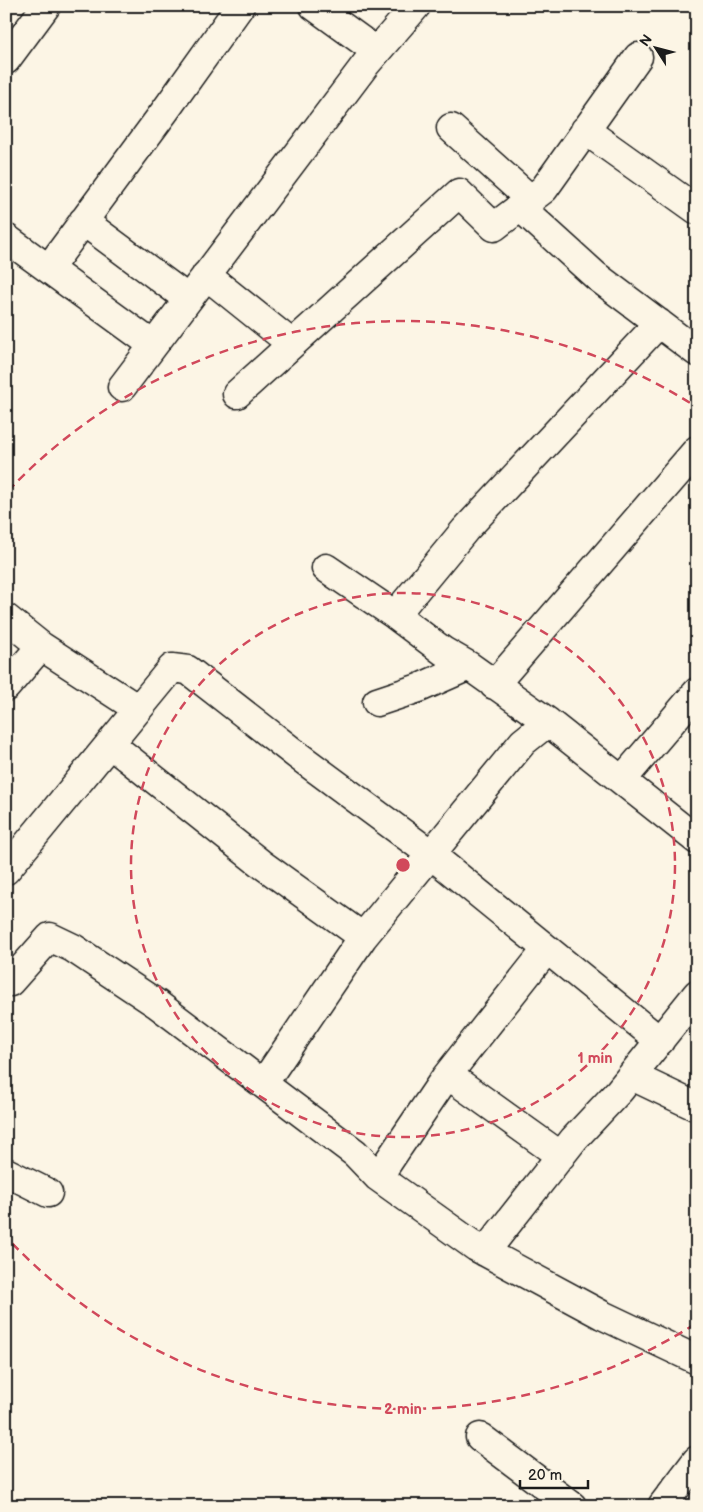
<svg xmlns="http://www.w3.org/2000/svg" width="703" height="1512" viewBox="0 0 703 1512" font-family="'Balsamiq Sans',sans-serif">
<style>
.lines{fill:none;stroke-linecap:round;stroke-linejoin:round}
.minor-casing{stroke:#1c1c1c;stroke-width:31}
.minor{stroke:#fcf5e5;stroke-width:28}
.ring{fill:none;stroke:#d1495b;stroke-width:2.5;stroke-dasharray:9 6}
.centre{fill:#d1495b;stroke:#fcf5e5;stroke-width:2.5}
.ring-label{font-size:15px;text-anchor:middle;font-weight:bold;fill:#d1495b;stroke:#fcf5e5;stroke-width:4.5;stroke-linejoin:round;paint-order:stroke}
</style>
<rect width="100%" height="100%" fill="#fcf5e5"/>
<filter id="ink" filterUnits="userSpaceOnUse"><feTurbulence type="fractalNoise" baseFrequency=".02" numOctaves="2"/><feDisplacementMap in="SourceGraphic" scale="10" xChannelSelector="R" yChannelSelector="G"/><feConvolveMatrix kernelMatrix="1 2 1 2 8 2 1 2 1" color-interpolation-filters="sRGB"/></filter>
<g filter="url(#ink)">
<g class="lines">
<g class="minor-casing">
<path id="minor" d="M314 6 376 51
M6 60 46 6
M451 128 530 199
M585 130 697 210
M520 207 596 276 697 352
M83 221 188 299
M6 238 153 345
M49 268 165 111 240 6
M206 275 292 344
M122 387 366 64 416 6
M237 394 459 193 494 227 544 189 638 57
M326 568 395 615 443 651 469 666 548 722 697 840
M395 615 465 530 659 323
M6 618 41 646 138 709
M494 685 697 450
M6 687 41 646
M377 702 419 688 469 666
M110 744 260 863 363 937
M622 780 697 692
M6 870 172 668 188 670 297 755 424 849 660 1041
M6 981 10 982 50 937 73 948 157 1004 355 1153 378 1177 476 1247 602 1315 697 1360
M448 1075 561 1156
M632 1076 697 1107
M263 1084 363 937 523 742 548 722
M6 1172 48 1193
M378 1177 445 1078 547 949
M485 1252 574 1139 619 1091 697 994
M480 1437 572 1506
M662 1506 697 1460"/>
</g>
<use href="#minor" class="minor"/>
</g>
</g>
<g class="ring">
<circle cx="403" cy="865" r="272"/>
<path d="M695 1324A544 544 0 0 1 8 1239M8 491A544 544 0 0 1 695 406"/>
</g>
<circle cx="403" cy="865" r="8" class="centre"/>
<g class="ring-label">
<text x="595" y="1063">1 min</text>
<text x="403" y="1414">2 min</text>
</g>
<rect width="703" height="1512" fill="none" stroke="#fcf5e5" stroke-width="25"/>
<rect x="12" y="12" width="678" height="1487" fill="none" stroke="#1c1c1c" stroke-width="2" filter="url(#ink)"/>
<g transform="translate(656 48) rotate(306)" stroke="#fcf5e5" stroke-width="4" paint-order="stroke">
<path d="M0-4L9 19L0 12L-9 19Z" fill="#1c1c1c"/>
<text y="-8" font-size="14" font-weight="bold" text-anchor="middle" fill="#1c1c1c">N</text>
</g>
<path d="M520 1480v8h68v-8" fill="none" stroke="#1c1c1c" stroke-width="2.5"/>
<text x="528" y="1480" font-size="15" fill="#1c1c1c" stroke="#fcf5e5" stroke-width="4" paint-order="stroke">20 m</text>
</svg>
